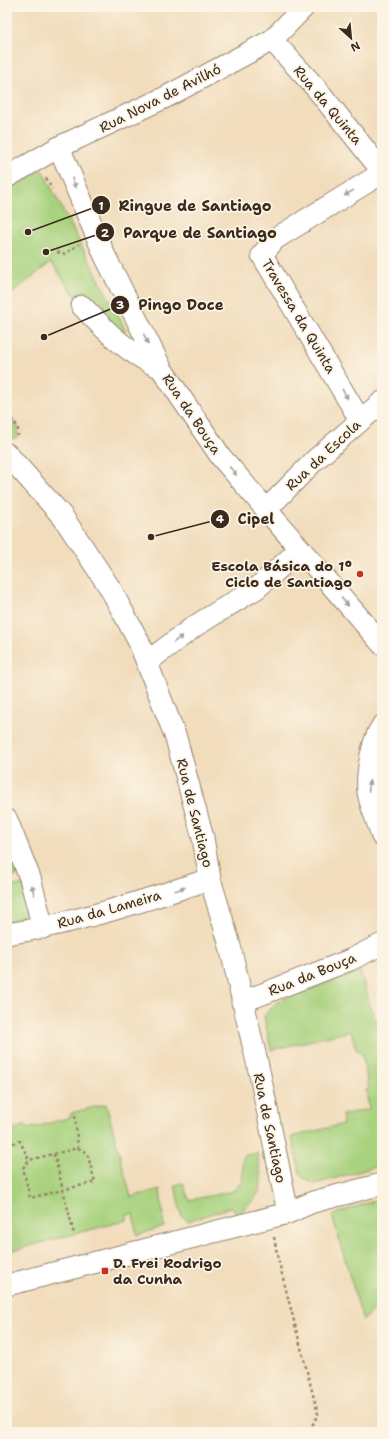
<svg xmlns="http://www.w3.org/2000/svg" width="389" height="1439" viewBox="0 0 389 1439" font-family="'Shantell Sans',sans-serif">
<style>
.green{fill:#a8d27e;stroke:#727e4e}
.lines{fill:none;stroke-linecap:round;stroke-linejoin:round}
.minor-casing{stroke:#96836c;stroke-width:23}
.path{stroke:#96836c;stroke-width:2.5;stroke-dasharray:3 3;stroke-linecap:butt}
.minor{stroke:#fff;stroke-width:21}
.oneway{fill:#a79f9a}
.poi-dot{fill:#c8321e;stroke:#fcf5e5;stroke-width:1.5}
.labels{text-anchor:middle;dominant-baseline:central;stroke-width:3.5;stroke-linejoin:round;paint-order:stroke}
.street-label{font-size:14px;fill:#3b2a1e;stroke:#fcf5e5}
.poi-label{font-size:14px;font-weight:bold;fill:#3b2a1e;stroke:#fcf5e5;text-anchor:end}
.leader{fill:none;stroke:#3b2a1e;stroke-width:1.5}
.callout-dot{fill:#3b2a1e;stroke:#fcf5e5;stroke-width:1.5}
.mark-label{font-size:12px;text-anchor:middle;font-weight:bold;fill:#fff}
.callout-label{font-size:15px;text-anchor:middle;font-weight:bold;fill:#3b2a1e;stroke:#fcf5e5;stroke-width:3.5;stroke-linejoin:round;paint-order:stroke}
</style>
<rect width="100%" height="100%" fill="#fcf5e5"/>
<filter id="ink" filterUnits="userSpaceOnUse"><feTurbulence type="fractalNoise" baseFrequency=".025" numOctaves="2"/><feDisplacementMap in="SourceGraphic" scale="8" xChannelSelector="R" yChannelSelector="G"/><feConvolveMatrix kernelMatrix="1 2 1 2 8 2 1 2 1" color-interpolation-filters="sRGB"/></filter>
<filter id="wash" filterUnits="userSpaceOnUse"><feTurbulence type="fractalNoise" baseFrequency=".012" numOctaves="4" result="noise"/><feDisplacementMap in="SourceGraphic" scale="16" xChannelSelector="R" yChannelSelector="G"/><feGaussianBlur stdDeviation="0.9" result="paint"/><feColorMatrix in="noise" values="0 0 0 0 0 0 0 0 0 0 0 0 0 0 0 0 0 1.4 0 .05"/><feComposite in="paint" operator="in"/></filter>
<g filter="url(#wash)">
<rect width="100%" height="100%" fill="#f1dcbb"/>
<path class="green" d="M42 170 126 331 122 334 103 318 83 291 75 296 51 262 7 297V189Z
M7 414 18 427V437L13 439 7 434Z
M7 843 18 875 7 878Z
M23 884C28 909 36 915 7 922V888Z
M360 971 373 1014 382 1034V1165L315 1184 303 1178 300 1174 292 1137 343 1124 342 1115 369 1109 366 1090 369 1089 362 1054 356 1049 351 1031 271 1050 264 1016 278 1001Z
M106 1104 131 1197 160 1189 164 1227 137 1235 133 1214 127 1215V1220L7 1252V1131L26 1125 28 1129 71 1117V1113Z
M257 1153C263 1190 266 1190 237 1215L232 1207 188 1221 181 1215 175 1185 183 1183 189 1200 234 1191 242 1180 243 1156Z
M382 1198V1300L363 1321 332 1215Z"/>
</g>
<g filter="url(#ink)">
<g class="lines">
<g class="minor-casing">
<path id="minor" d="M272 40 316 88 382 171
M59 147 104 254 161 368 221 457 382 644
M7 177 59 147 166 97 272 40 304 7
M82 306C107 332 127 353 161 368
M360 420 262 255 275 239 382 173
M7 454 63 517 110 588 139 642 176 738 203 838 210 879 229 942 260 1075 288 1213
M266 510 315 460 382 402
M147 662 195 626 257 588 299 550
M382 726C372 740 366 774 368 792 370 806 378 822 382 836
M7 820 30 878 43 928
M7 934C77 923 143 901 210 879
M242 1002 350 960 382 944
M7 1285 288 1213 313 1202 382 1184"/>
</g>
<path class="path" d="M46 178 52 189
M57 252 65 254 79 244
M7 414 18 427V436
M75 1116 78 1148
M7 1145 20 1141 29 1160
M78 1148 87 1153 95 1182 30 1198 23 1168 29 1160Z
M54 1154 74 1234
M274 1237 278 1259 318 1414 309 1432"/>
<use href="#minor" class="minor"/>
</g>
<defs><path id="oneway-solid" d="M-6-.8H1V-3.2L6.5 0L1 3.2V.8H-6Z"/></defs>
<g class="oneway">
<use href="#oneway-solid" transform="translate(74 183) rotate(67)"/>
<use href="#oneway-solid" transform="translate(349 193) rotate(148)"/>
<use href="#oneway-solid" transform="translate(146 339) rotate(64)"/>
<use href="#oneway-solid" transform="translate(345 394) rotate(59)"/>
<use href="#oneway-solid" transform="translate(233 471) rotate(50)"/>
<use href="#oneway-solid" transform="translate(345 602) rotate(49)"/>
<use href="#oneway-solid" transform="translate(178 639) rotate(-36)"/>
<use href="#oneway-solid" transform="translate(369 786) rotate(-87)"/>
<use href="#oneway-solid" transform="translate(180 889) rotate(-19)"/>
<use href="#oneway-solid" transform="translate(33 890) rotate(-104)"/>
</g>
</g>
<g class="poi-dot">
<circle cx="360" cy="574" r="4"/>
<rect x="101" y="1267" width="8" height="8" rx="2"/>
</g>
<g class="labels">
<g class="street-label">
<text transform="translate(160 98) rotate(-27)">Rua Nova de Avilhó</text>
<text transform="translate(328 105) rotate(50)">Rua da Quinta</text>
<text transform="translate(299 316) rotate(59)">Travessa da Quinta</text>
<text transform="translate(192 414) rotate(56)">Rua da Bouça</text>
<text transform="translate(323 455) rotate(-43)">Rua da Escola</text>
<text transform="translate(195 813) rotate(76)">Rua de Santiago</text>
<text transform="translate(109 909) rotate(-16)">Rua da Lameira</text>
<text transform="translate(312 974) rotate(-22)">Rua da Bouça</text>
<text transform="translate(270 1128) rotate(78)">Rua de Santiago</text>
</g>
<g class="poi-label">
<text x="352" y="566">Escola Básica do 1º<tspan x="352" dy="16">Ciclo de Santiago</tspan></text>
<text x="113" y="1263" text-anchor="start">D. Frei Rodrigo<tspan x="113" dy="16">da Cunha</tspan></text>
</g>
</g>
<path class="leader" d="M28 232L101 205M46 252L105 232M44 337L120 305M151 537L220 519"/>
<g class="callout-dot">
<circle cx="28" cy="232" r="4"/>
<circle cx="46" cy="252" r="4"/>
<circle cx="44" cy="337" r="4"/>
<circle cx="151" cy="537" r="4"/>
<circle cx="101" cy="205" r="10"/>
<circle cx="105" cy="232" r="10"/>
<circle cx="120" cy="305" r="10"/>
<circle cx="220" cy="519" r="10"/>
</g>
<g class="mark-label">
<text x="101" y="210">1</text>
<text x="105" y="237">2</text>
<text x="120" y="309">3</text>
<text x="220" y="523">4</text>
</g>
<g class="callout-label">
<text x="195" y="211">Ringue de Santiago</text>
<text x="200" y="238">Parque de Santiago</text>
<text x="181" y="310">Pingo Doce</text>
<text x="256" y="524">Cipel</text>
</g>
<rect width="389" height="1439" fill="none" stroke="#fcf5e5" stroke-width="24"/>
<g transform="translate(351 38) rotate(153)" stroke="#fcf5e5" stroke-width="3" paint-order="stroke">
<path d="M0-3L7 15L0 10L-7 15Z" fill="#3b2a1e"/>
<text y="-6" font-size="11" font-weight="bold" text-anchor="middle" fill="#3b2a1e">N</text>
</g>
</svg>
